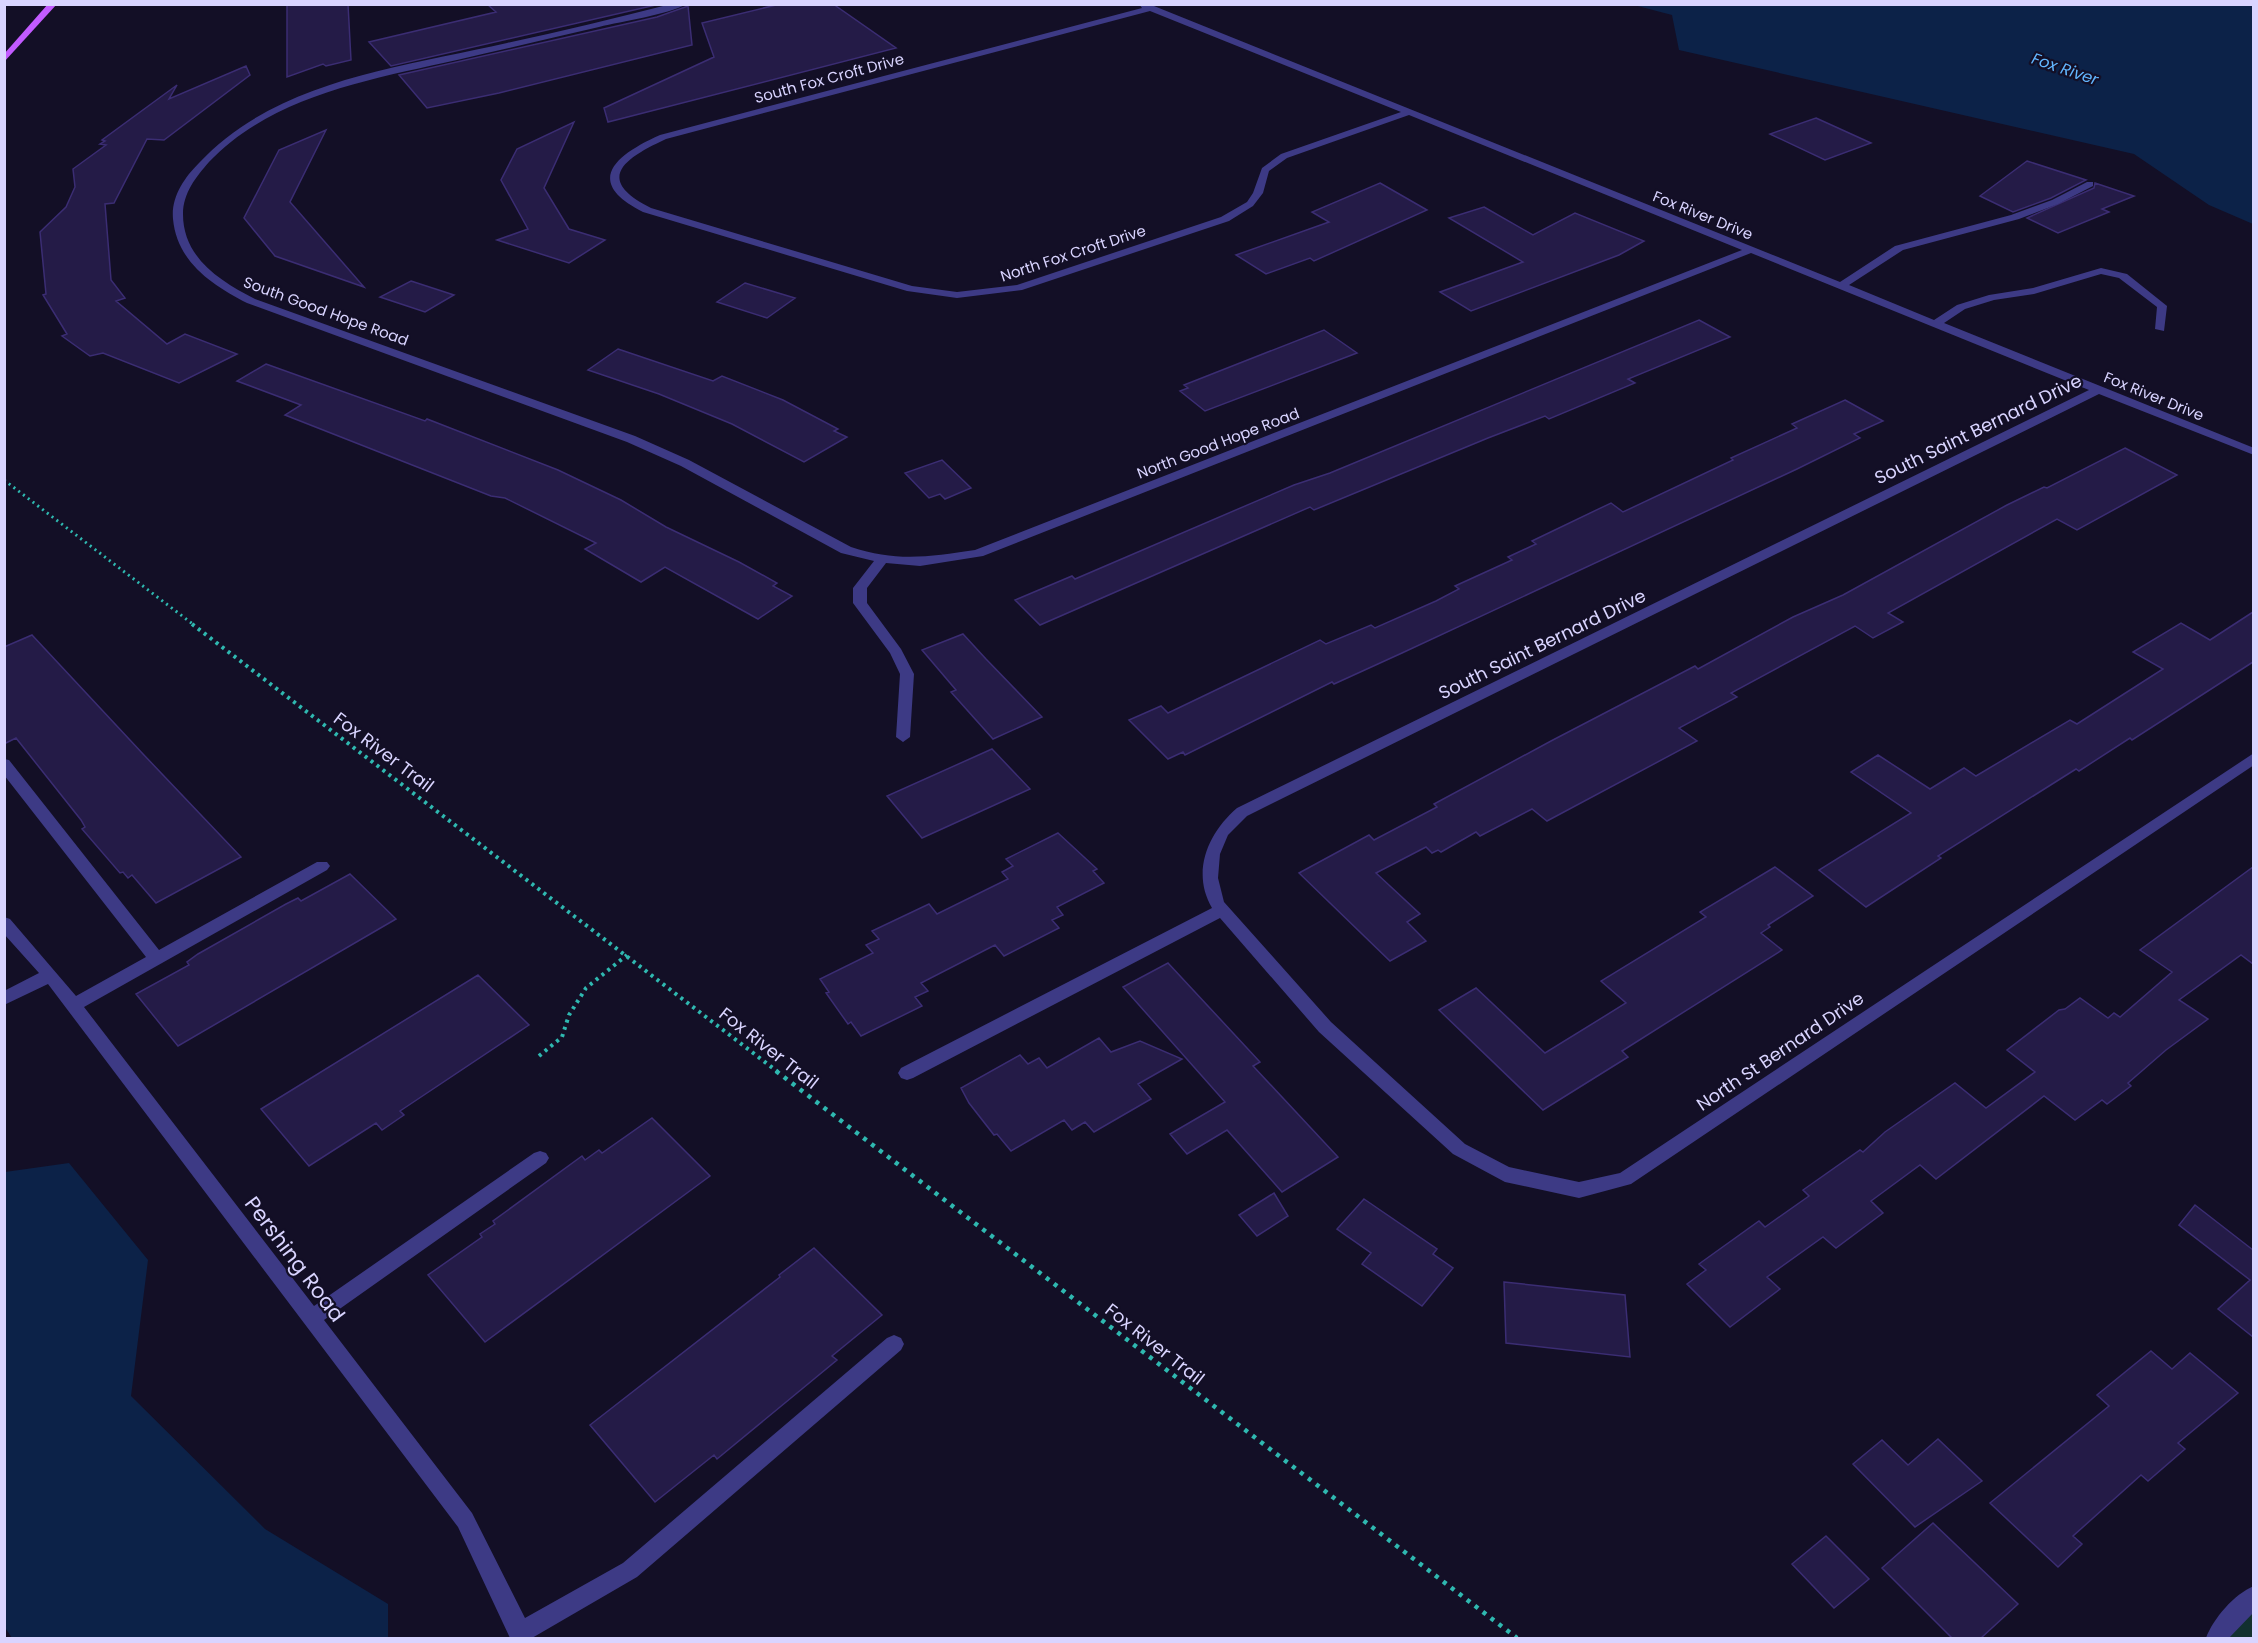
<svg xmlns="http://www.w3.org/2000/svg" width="2258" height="1643" viewBox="0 0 2258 1643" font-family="Poppins,sans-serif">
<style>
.green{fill:#12302f}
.water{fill:#0c2248}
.building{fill:#241b47;stroke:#3b2d73;stroke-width:1.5}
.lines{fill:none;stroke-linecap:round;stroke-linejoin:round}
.path-far2{stroke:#2fb8b0;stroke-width:3;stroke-dasharray:2 4;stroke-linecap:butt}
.path-far1{stroke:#2fb8b0;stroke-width:4;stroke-dasharray:3 4.5;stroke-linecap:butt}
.path{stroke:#2fb8b0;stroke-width:4.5;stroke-dasharray:4 6;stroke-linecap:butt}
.minor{fill:#3d3a85;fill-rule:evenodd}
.major{fill:#c25bff;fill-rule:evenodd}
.labels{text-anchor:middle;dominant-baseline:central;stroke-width:4.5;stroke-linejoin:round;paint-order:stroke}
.far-street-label{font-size:15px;fill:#d9d4ff;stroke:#130f26}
.far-water-label{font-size:16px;font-style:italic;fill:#62b6ff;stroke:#130f26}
.street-label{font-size:18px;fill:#d9d4ff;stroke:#130f26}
.near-street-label{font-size:21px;fill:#d9d4ff;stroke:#130f26}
</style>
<rect width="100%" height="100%" fill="#130f26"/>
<path class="green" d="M2253 1597V1638H2217L2225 1625Z"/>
<path class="water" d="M1634 5H2253V224L2209 205 2134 154 1679 50 1672 15Z
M69 1163 148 1260 131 1396 265 1529 388 1604V1638H12L4 1626 5 1172Z"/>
<path class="building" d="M287 4H348L351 60 326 66 323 64 287 77Z
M487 4H660L391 66 369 42 496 12Z
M780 4H833L896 48 608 122 604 108 714 57 702 23Z
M688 6 692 45 499 93 427 108 399 75 657 17Z
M246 66 250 75 164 140 147 139 114 203 105 204 111 280 125 298 116 301 167 344 185 334 237 354 179 383 103 353 90 356 62 336 67 334 43 295 46 294 40 232 66 207 75 187 73 169 106 145 100 144 105 141 102 140 177 85 169 99Z
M1816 118 1871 143 1825 160 1770 134Z
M574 122 544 188 569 229 605 240 569 263 497 240 528 229 501 180 517 149Z
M326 130 290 202 364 287 275 256 244 218 279 150Z
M2027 161 2086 180 2051 198 2013 212 1980 196Z
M1380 183 1427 210 1314 261 1310 258 1266 274 1236 255 1329 222 1312 212Z
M2095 183 2134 196 2102 209 2109 212 2058 233 2027 218 2094 188Z
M1484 207 1533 235 1575 213 1644 241 1619 255 1471 311 1440 292 1523 262 1449 218Z
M411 281 454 295 425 312 380 297Z
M745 283 795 298 767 318 717 302Z
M1699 320 1730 337 1628 379 1635 383 1549 419 1545 416 1488 438 1314 510 1310 507 1040 625 1015 600 1072 576 1075 579 1294 485 1330 473Z
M1324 330 1357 353 1205 411 1180 391 1188 388 1184 385Z
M618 349 713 381 722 376 783 400 838 429 834 431 847 437 804 462 732 424 659 394 588 370Z
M266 364 425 421 427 419 558 470 621 500 666 527 739 562 777 583 773 586 792 596 758 619 665 567 641 582 585 549 596 543 505 498 491 496 285 415 301 405 237 381Z
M1845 400 1883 421 1854 434 1860 438 1797 469 1402 653 1334 684 1332 682 1185 755 1183 752 1168 759 1129 720 1161 706 1168 713 1320 640 1326 644 1371 625 1375 628 1436 601 1459 589 1455 586 1512 560 1508 557 1536 544 1532 541 1611 503 1623 512 1733 460 1731 458 1797 428 1792 424Z
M2125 448 2177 475 2077 530 2057 519 1888 613 1903 622 1873 638 1855 626 1731 693 1737 697 1679 728 1697 741 1547 821 1532 809 1480 836 1476 832 1441 852 1438 850 1432 853 1426 847 1376 873 1420 914 1407 922 1426 941 1390 961 1299 873 1369 835 1374 840 1437 807 1434 804 1551 741 1695 666 1698 669 1793 617 1843 595 2007 505 2044 487 2047 488Z
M942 460 971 488 945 499 940 494 929 498 905 473Z
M2253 612V662L2132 740 2130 738 2079 771 2076 769 1938 856 1941 858 1866 907 1819 870 1911 813 1851 772 1878 755 1930 789 1964 768 1976 776 2070 720 2077 724 2163 669 2133 652 2181 623 2210 640Z
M963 634 986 659 1042 717 993 739 951 692 956 690 922 650Z
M32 635 143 754 241 857 156 903 132 875 128 878 123 872 120 873 82 829 85 827 81 820 16 738 4 744V647Z
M992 749 1030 789 922 838 887 796Z
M1058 833 1097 869 1093 871 1104 883 1057 907 1063 915 1052 920 1059 928 1004 956 995 945 921 983 928 991 915 997 922 1006 861 1036 851 1022 848 1024 826 993 829 992 820 979 873 953 866 945 879 939 872 931 929 904 937 914 1008 879 1002 872 1013 866 1006 859Z
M1775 867 1813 896 1768 925 1770 927 1761 933 1782 950 1622 1051 1628 1057 1543 1110 1439 1010 1476 988 1545 1053 1626 1003 1601 981 1706 917 1700 912Z
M2253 867V964L2241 955 2179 1000 2208 1019 2166 1050 2128 1083 2131 1086 2107 1104 2102 1100 2075 1120 2044 1096 1936 1179 1920 1165 1871 1201 1883 1213 1836 1248 1823 1237 1767 1277 1780 1289 1730 1327 1687 1284 1706 1270 1699 1264 1759 1221 1765 1227 1809 1196 1803 1190 1860 1150 1863 1152 1885 1132 1955 1083 1986 1108 2035 1072 2007 1050 2059 1010 2065 1009 2080 998 2108 1018 2114 1013 2120 1017 2172 972 2140 950Z
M350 874 396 919 178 1046 136 994 189 965 187 962 198 954 286 904 298 898 301 901Z
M1168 963 1260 1062 1253 1066 1338 1157 1282 1192 1227 1130 1187 1154 1170 1134 1225 1102 1123 987Z
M478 975 529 1025 400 1111 404 1115 382 1130 376 1123 309 1166 261 1109Z
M1099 1038 1111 1052 1140 1041 1182 1059 1138 1084 1151 1099 1094 1132 1085 1122 1072 1130 1064 1120 1011 1151 997 1134 994 1135 969 1103 961 1088 1020 1055 1028 1064 1039 1058 1047 1068Z
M652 1118 710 1176 485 1342 428 1275 482 1237 480 1234 495 1224 493 1221 582 1156 585 1160 599 1150 602 1153Z
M1274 1193 1288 1216 1257 1236 1239 1215Z
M1364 1199 1437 1249 1433 1254 1453 1268 1422 1306 1362 1264 1371 1253 1337 1229Z
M2195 1205 2253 1250V1337L2218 1309 2250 1280 2179 1225Z
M814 1248 882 1315 832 1356 837 1360 717 1459 714 1455 655 1502 590 1425 780 1277 779 1275Z
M1504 1282 1625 1295 1630 1357 1506 1343Z
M2151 1351 2172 1369 2190 1353 2238 1393 2178 1443 2185 1449 2148 1481 2141 1475 2073 1536 2082 1544 2058 1567 1990 1503 2109 1406 2097 1395Z
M1938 1439 1982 1481 1915 1527 1853 1464 1882 1440 1908 1465Z
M1933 1523 2018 1604 1981 1638H1952L1882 1568Z
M1826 1536 1869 1579 1834 1608 1792 1564Z"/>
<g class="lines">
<path class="path-far2" d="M4 480 194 625"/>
<path class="path-far1" d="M192 624 778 1072
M539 1056 562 1037 569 1015 586 988 627 955"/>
<path class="path" d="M776 1071 1517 1638"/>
<path class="minor" d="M671 4H687C666 15 623 21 599 27 552 38 505 49 457 60 372 79 271 96 209 162 196 177 183 193 183 214 183 258 220 281 255 299L635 436 689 460 851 547C896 562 929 557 975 550L1742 250 1409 115 1287 158 1269 171 1263 193 1253 206 1229 221 1022 290 957 298 907 291 643 212C583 182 615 155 660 135L1142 8 1139 4H1149L1840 282 1895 246 2011 215 2052 200 2087 182H2093V186L2058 204 2019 219 1903 250 1849 285 1934 320 1957 305 1989 295 2033 288 2101 268 2127 274 2167 306 2164 331 2155 329 2157 307 2119 278 2101 274 2034 294 1994 300 1965 309 1944 323 2254 448V455L2099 394 1247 816 1228 835 1220 854 1218 878 1224 902 1331 1022 1465 1144 1509 1167 1579 1182 1620 1173 2254 753V765L1631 1184 1579 1198 1505 1182 1453 1154 1319 1032 1220 918 913 1078 907 1080 901 1078 898 1073 901 1068 1212 908C1191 872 1208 833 1237 808L2089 390 1751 253 983 556 920 566 886 563 867 588V603L901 649 914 674 910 737 903 742 896 737 900 674 890 653 853 603V588L874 561 841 553 681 466 627 442 247 303C212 285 177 262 173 219 171 197 184 178 199 163 276 80 402 67 507 43 562 31 616 18 671 4ZM1150 11 1401 112 1281 154 1262 168 1253 193 1247 202 1221 217 1017 285 957 292 912 286 651 208C593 179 625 158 666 139Z
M4 759 9 760 159 950 317 862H327L330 866 327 870 84 1007 314 1306 534 1153 540 1151 546 1153 549 1158 546 1163 324 1320 472 1513 525 1618 623 1563 887 1338 894 1335 901 1338 904 1344 901 1350 637 1577 532 1638H510L458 1527 48 984 4 1005V991L39 973 4 934V917L10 919 76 996 146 957 4 775Z
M2254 1586V1612L2229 1638H2206C2213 1619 2234 1594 2254 1586Z"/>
<path class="major" d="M48 4H57L4 62V54Z"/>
</g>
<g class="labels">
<g class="far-street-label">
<text transform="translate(829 78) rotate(-15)">South Fox Croft Drive</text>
<text transform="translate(1703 215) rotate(22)">Fox River Drive</text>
<text transform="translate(1073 253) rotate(-18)">North Fox Croft Drive</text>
<text transform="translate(326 311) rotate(20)">South Good Hope Road</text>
<text transform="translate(2154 396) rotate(22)">Fox River Drive</text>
<text transform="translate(1218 443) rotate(-21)">North Good Hope Road</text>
</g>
<g class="far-water-label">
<text transform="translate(2065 69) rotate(19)">Fox River</text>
</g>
<g class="street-label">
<text transform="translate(1978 429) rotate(-26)">South Saint Bernard Drive</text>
<text transform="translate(1542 644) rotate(-26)">South Saint Bernard Drive</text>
<text transform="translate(384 752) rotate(37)">Fox River Trail</text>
<text transform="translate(769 1048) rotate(38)">Fox River Trail</text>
<text transform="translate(1780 1051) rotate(-34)">North St Bernard Drive</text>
<text transform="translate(1155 1344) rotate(38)">Fox River Trail</text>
</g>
<g class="near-street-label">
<text transform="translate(295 1259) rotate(53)">Pershing Road</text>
</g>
</g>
<rect width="2258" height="1643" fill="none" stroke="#d9d4ff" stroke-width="12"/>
</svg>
